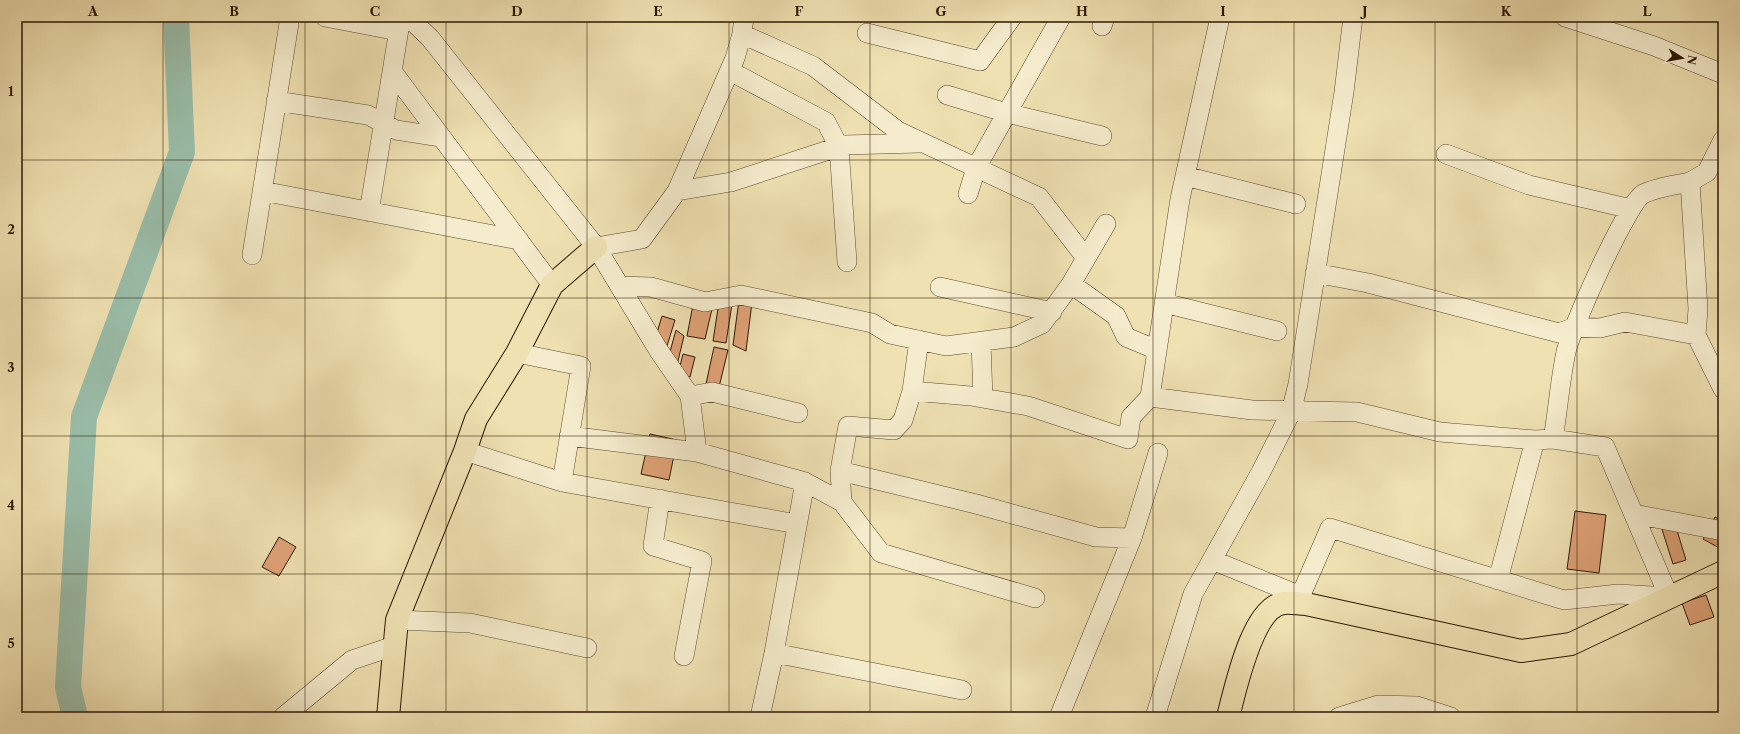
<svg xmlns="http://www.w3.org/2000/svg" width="1740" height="734" viewBox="0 0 1740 734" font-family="'Libre Caslon Text',serif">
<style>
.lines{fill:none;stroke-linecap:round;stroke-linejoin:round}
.river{stroke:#9abeaa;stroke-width:26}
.building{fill:#dfa276;stroke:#2c1605}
.minor-casing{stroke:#5d4930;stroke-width:20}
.major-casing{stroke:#2c1605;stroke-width:24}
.minor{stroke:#f5eccd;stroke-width:19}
.major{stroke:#efe1b2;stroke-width:22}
.grid{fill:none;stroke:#2c1605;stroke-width:1;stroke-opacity:0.55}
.neatline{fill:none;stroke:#2c1605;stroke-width:1.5}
.grid-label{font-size:13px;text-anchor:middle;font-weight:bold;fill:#2c1605}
</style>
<rect width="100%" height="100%" fill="#efe1b2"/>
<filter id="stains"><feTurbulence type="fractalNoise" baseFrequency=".005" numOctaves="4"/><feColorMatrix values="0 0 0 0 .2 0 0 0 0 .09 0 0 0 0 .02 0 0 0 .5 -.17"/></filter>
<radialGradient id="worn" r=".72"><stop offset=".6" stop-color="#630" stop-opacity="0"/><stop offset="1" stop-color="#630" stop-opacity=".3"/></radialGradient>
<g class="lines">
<path class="river" d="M75 717 68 687 84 417 182 152 176 17"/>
</g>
<path class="building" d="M739 300 752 302 746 351 733 345Z
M719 302 732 304 726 343 713 341Z
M693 305 712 309 705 339 687 336Z
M662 316 675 320 666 349 655 339Z
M676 330 684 336 677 365 668 359Z
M714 347 728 350 719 387 706 384Z
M683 354 695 357 690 377 678 374Z
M650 434 677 440 669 480 641 474Z
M1575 511 1606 515 1599 573 1567 569Z
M1715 517 1723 521V550L1703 539Z
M1660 523 1676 527 1686 560 1673 564Z
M279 537 296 547 279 576 262 567Z
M1706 595 1714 617 1690 625 1682 603Z"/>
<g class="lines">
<g class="minor-casing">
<path id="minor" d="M325 17 398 31
M408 17 430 38 596 247 659 351 690 396 697 452
M1565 17 1654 46 1723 74
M1102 26 1105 17
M867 33 980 61 1012 17
M742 34 813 66 898 131 1039 197 1086 258
M392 71 552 285
M730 71 826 122 839 147 847 262
M947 95 1007 113 1102 136
M276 101 368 115 396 130 441 137
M1723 140 1707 172 1690 182 1698 309 1696 335 1723 389
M1446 154 1529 185 1631 209
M1185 176 1296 204
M262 191 519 240
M677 191 731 182 844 145 919 143
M968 194 976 168 1061 17
M369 212 401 17
M596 247 642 239 677 191 735 58 742 34 744 17
M252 255 290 17
M1315 273 1368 283 1559 333 1575 327 1600 328 1625 322 1696 335
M1071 284 1116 316 1126 337 1157 350
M620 286 651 287 705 302 741 295 872 323 890 334 946 346 1014 337 1042 324 1071 284 1106 224
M940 287 1052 312
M1164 303 1277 331
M919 340 912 391 971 396 1028 406 1128 439 1131 417 1150 397 1180 199 1220 17
M981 342 983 398
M517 353 581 366 562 482
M690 396 712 392 798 413
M1150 397 1252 410 1357 412 1440 432 1535 440 1553 439 1605 447 1669 597 1618 594 1564 600 1330 528 1297 604
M569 436 697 452 805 482 842 502 840 471 848 426 894 430 903 420 912 391
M1553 439C1558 410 1560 380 1566 352 1571 329 1627 203 1643 194 1657 187 1675 185 1690 182
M465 451 562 482 797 524
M840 471 976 504 1096 537 1132 538
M660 499 653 546 702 561 684 656
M842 502 881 553 1035 598
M1634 514 1723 531
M1212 560 1301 596
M1498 580 1535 440
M397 620 470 623 587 648
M774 653 962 690
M283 717 352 660 394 646
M760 717 774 653 805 482
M1059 717 1132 538 1158 453
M1155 717 1193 594 1261 472 1291 412 1298 384 1344 92 1353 17
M1339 717 1378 705 1417 706 1451 717"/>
</g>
<g class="major-casing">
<path id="major" d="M388 717 397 620 465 451 476 419 517 353 552 285 596 247
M1228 717C1235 691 1252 606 1284 603 1291 602 1299 604 1306 604L1521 651 1571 644 1723 572"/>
</g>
<use href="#minor" class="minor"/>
<use href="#major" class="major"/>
</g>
<path class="grid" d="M163 17V717M305 17V717M446 17V717M587 17V717M729 17V717M870 17V717M1011 17V717M1153 17V717M1294 17V717M1435 17V717M1577 17V717M17 160H1723M17 298H1723M17 436H1723M17 574H1723"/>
<rect width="1740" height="734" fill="none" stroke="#efe1b2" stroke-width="44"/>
<g transform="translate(1682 58) rotate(101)" stroke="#f5eccd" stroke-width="3" paint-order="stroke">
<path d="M0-3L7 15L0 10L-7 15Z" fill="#2c1605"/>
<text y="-6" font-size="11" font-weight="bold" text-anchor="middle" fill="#2c1605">N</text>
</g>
<rect x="22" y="22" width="1696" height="690" class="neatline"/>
<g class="grid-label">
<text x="93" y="16">A</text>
<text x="234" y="16">B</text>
<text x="375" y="16">C</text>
<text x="517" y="16">D</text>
<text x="658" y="16">E</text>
<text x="799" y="16">F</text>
<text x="941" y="16">G</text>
<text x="1082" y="16">H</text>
<text x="1223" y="16">I</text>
<text x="1365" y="16">J</text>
<text x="1506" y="16">K</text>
<text x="1647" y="16">L</text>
<text x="11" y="96">1</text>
<text x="11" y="234">2</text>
<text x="11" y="372">3</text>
<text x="11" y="510">4</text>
<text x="11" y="648">5</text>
</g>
<rect width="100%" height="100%" filter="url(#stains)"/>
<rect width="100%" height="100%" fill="url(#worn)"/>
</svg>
